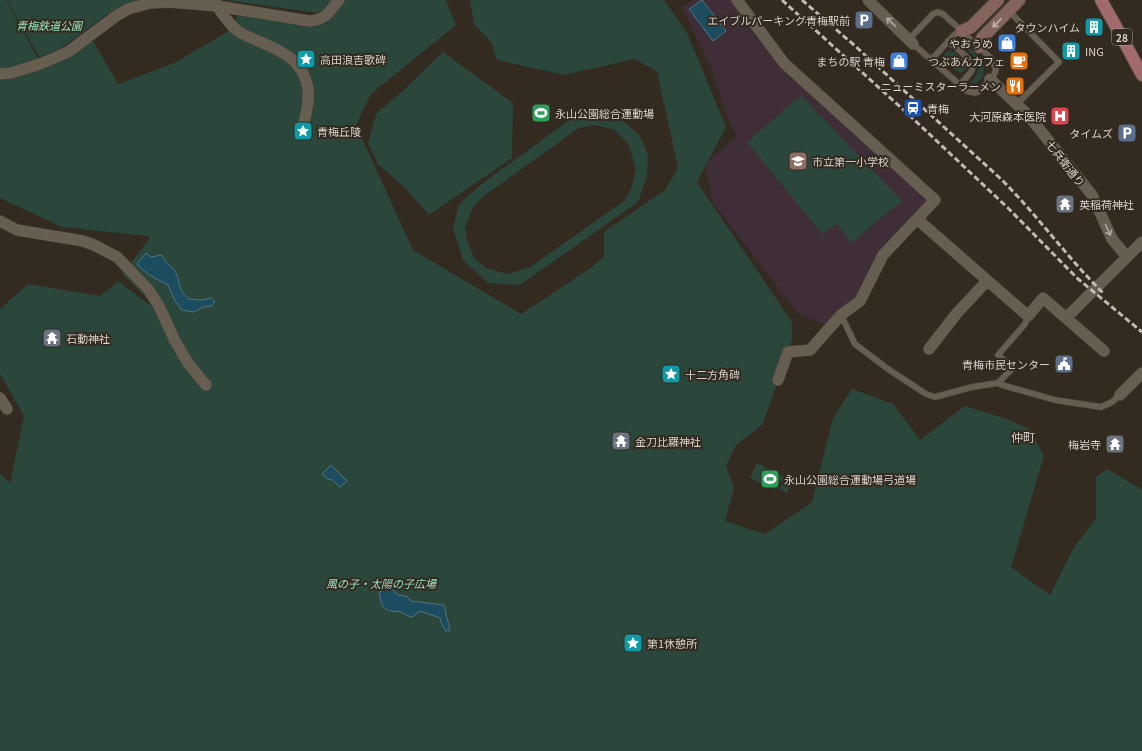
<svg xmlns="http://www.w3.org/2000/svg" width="1142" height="751" viewBox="0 0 1142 751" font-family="Georgia,'Noto Sans JP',serif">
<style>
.education{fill:#3f2d37}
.green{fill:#2b463a;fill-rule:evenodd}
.water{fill:#1c4c5f;stroke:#54747f}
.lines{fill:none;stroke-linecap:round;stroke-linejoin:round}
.lane-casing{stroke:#4b453b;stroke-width:7}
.street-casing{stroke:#4b453b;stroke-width:12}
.secondary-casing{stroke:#4b453b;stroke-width:14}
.primary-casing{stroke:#4b453b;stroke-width:14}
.lane{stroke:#675e52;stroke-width:5.5}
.street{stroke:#675e52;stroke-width:11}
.secondary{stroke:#85645e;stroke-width:12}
.primary{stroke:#a26a6b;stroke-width:12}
.rail{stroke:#c1bab3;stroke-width:3;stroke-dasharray:6 3;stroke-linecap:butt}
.oneway{stroke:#b0a9a1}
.oneway2{stroke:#c3b6b0}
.labels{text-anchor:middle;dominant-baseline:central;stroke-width:4;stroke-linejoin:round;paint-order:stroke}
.shield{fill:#332a20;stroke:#a6a098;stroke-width:1}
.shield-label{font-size:10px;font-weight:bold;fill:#d8d2cb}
.poi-label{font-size:11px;fill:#d8d2cb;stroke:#332a20;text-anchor:start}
.park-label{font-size:11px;font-style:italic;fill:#96e2be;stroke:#332a20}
.street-label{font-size:11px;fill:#d8d2cb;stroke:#332a20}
.neighbourhood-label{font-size:12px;fill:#d8d2cb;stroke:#332a20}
</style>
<rect width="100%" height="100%" fill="#332a20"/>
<path class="education" d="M692 0H731L781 66 935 200 883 255 860 301 827 325 798 314 713 203 705 164 737 136 729 122 712 70 682 7Z"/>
<path class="green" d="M0 0H6L42 66 92 39 118 84 174 63 227 32 238 15 327 23 342 0H446L456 25 371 94 356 125 413 250 521 314 589 269 604 257V232L665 190 678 168 657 72 635 59 564 75 497 60 491 42 474 24 470 0H664L687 33 726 127 697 182 792 322V340L763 424 736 445 726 466 734 488 725 521 765 534 812 502 833 418 852 389 893 404 920 440 965 406 1004 418 1030 429 1044 456 1011 567 1050 595 1073 549 1096 518V477L1107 469 1141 489H1142V751H0V473L10 483 24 416 0 374V309L28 284 100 296 118 281 164 315H165L122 274 150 238 148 236 62 227 0 198Z
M7 0H138C112 6 90 29 67 44 59 50 48 53 39 57Z
M225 0H333L326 8 319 13Z
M960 39 965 41 984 66 983 77 977 83H970C989 62 972 55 956 41Z
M949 51C956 52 965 59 967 67L965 70 960 73 955 70 945 60 944 54Z
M443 52 513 103 512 158 429 215 405 188 378 164 368 143 376 114 406 88Z
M801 95 902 201 851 243 837 223 822 234 747 142Z
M594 111 618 116 640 136 648 155 647 176 638 202 520 285 488 283 463 260 453 229 459 204 483 183 576 115ZM595 125 615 130 629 145 636 169 631 189 624 201 530 267 508 274 486 268 474 258 467 240 465 227 473 207 484 196 579 128Z
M757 463 782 475V476L792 481 787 493 779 489 783 482 780 480 775 490 750 478Z"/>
<path class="water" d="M702 0 726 31 713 41 689 9Z
M146 253 151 257 162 255C166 265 172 266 176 273 181 284 177 288 188 299L201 300 211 298 215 302 211 306 203 307 194 312 182 310 175 301 168 285C156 279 145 274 137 264Z
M331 465 347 481 340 487 331 479 329 480 322 474Z
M390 587 398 595 406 596 411 601 444 605 450 630 446 631 442 625 440 618 420 611 412 617C407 616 405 614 401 612 398 611 394 612 391 611 380 609 381 600 379 592Z"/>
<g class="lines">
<g class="lane-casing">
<path id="lane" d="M1009 11 1059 62 1017 104
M938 12 943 14 953 23 991 58 994 65 996 69 994 75 979 91 975 93 967 91 913 44 912 36 915 33 933 14Z
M948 41C954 47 975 60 972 70 970 75 963 80 960 85
M931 60 955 34 962 31
M841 315 855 344 888 369 926 394 935 397 972 387 998 383 1002 385 1055 400 1101 407 1112 402 1120 395
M998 383 1013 368 998 355 1025 324 1028 316"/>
</g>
<g class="street-casing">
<path id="street" d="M737 0 784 63 935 200 883 255 860 301 841 315 810 350 788 352 778 380
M868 0 913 44
M216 3C220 12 233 29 241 33 269 48 302 52 308 89 310 102 305 116 303 128
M0 74 11 73 40 64 68 52 116 16 128 9 150 3 169 2 217 6 309 21C326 20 329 12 339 0
M990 79 1028 115 1092 195 1112 239 1127 257
M917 219 1028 316 1043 298 1066 318 1142 242
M0 221 17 230 83 241 94 245 117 257 148 289 159 306 175 341 188 363 206 385
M1066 318 1104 351
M929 349 957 313 987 281
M1120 395 1142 373
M0 398 7 409"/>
</g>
<g class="secondary-casing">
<path id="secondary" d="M962 31 971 27 998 0
M979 47 982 38 1019 0"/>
</g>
<g class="primary-casing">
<path id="primary" d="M1101 0 1114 23 1142 75"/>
</g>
<use href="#lane" class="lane"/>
<use href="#street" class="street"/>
<use href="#secondary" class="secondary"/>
<use href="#primary" class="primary"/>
<path class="rail" d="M782 0 907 113 1009 209 1077 278 1142 332
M802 0 854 45 1001 179C1037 215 1067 257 1103 293"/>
</g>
<defs><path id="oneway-shaft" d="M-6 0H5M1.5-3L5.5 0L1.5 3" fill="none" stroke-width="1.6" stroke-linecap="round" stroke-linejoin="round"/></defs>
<g class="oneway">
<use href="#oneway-shaft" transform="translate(891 22) rotate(-137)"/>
<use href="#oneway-shaft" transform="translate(1108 230) rotate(65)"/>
</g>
<use class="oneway2" href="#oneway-shaft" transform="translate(997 23) rotate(135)"/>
<defs>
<g id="parking-square" transform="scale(1)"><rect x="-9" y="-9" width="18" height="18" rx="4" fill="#5c6f8a" stroke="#332a20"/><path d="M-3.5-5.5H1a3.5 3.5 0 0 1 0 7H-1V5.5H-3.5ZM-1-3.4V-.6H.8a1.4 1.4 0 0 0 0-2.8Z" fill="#fff"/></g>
<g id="building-square" transform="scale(1)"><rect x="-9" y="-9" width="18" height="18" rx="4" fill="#0f9aa8" stroke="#332a20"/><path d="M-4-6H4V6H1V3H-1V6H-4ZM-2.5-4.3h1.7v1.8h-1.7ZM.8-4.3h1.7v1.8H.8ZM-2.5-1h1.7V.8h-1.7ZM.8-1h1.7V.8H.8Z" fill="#fff"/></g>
<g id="shop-square" transform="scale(1)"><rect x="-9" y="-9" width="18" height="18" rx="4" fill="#3f7fe0" stroke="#332a20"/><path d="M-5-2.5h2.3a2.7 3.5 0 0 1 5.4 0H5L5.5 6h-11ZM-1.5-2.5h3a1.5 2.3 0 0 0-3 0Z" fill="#fff"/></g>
<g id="sight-square" transform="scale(1)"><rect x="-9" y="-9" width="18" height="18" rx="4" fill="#0f9aa8" stroke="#332a20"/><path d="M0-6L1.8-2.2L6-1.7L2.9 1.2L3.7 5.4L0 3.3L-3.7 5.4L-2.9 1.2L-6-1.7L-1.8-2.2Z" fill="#fff"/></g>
<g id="cafe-square" transform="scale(1)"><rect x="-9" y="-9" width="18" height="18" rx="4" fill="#e8710a" stroke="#332a20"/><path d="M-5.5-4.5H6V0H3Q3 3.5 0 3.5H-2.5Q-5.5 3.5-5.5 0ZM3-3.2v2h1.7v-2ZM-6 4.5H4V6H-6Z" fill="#fff"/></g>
<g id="restaurant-square" transform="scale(1)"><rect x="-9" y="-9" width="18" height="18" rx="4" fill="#e8710a" stroke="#332a20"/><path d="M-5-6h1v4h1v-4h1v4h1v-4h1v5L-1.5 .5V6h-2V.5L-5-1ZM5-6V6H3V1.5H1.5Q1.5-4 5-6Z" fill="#fff"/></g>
<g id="station-square" transform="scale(1)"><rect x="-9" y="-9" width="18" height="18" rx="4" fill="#1a4fb4" stroke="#332a20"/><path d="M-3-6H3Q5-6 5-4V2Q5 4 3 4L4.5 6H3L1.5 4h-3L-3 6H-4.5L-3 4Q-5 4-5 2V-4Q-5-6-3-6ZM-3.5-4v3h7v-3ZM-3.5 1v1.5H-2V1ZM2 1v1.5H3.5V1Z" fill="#fff"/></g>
<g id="stadium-square" transform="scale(1)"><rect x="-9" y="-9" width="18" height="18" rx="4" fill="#2e9e5b" stroke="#332a20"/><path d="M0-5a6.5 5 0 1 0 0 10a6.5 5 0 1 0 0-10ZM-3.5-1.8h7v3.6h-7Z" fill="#fff"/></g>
<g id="hospital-square" transform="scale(1)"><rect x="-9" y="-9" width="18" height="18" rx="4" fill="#e0444e" stroke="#332a20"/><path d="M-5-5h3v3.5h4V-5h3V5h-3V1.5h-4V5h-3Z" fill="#fff"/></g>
<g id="school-square" transform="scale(1)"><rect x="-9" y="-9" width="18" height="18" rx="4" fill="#8d6e63" stroke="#332a20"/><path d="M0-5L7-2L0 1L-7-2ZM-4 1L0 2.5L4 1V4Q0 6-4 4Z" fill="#fff"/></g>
<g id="temple-square" transform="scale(1)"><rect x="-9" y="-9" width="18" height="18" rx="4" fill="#6b7280" stroke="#332a20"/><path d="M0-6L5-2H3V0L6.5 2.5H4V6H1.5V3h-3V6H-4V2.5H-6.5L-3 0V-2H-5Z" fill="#fff"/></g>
<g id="civic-square" transform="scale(1)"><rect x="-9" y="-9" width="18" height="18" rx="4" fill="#5c6f8a" stroke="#332a20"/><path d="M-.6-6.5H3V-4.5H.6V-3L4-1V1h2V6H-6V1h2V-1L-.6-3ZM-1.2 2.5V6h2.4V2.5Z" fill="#fff"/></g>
</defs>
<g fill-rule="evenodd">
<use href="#parking-square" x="864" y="20"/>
<use href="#building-square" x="1094" y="27"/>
<use href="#shop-square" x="1007" y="43"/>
<use href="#building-square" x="1071" y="51"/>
<use href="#sight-square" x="306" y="59"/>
<use href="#shop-square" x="899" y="61"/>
<use href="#cafe-square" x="1019" y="61"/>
<use href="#restaurant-square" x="1015" y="86"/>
<use href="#station-square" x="913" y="108"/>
<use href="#stadium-square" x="541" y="113"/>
<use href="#hospital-square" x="1060" y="116"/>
<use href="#sight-square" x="303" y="131"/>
<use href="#parking-square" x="1127" y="133"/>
<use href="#school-square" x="798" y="161"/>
<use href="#temple-square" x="1065" y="204"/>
<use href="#temple-square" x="52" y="338"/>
<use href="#civic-square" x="1064" y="364"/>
<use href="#sight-square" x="671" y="374"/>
<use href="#temple-square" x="621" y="441"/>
<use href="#temple-square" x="1115" y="444"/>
<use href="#stadium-square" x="770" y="479"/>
<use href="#sight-square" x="633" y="643"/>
</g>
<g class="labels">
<rect class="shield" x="1112" y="29" width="20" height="16" rx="3"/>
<g class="shield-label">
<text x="1122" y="37">28</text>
</g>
<g class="poi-label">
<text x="850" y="20" text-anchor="end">エイブルパーキング青梅駅前</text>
<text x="1080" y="27" text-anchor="end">タウンハイム</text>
<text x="993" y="43" text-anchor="end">やおうめ</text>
<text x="1085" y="51">ING</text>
<text x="320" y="59">高田浪吉歌碑</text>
<text x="885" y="61" text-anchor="end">まちの駅 青梅</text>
<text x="1005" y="61" text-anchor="end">つぶあんカフェ</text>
<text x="1001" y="86" text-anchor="end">ニューミスターラーメン</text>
<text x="927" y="108">青梅</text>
<text x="555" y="113">永山公園総合運動場</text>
<text x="1046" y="116" text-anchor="end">大河原森本医院</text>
<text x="317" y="131">青梅丘陵</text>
<text x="1113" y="133" text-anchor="end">タイムズ</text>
<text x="812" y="161">市立第一小学校</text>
<text x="1079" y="204">英稲荷神社</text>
<text x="66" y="338">石動神社</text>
<text x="1050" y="364" text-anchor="end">青梅市民センター</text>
<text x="685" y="374">十二方角碑</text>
<text x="635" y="441">金刀比羅神社</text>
<text x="1101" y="444" text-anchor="end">梅岩寺</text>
<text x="784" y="479">永山公園総合運動場弓道場</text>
<text x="647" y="643">第1休憩所</text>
</g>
<g class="park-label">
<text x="49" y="25">青梅鉄道公園</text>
<text x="381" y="583">風の子・太陽の子広場</text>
</g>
<g class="street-label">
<text transform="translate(1066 163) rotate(52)">七兵衛通り</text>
</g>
<g class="neighbourhood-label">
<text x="1023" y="436">仲町</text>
</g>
</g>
</svg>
